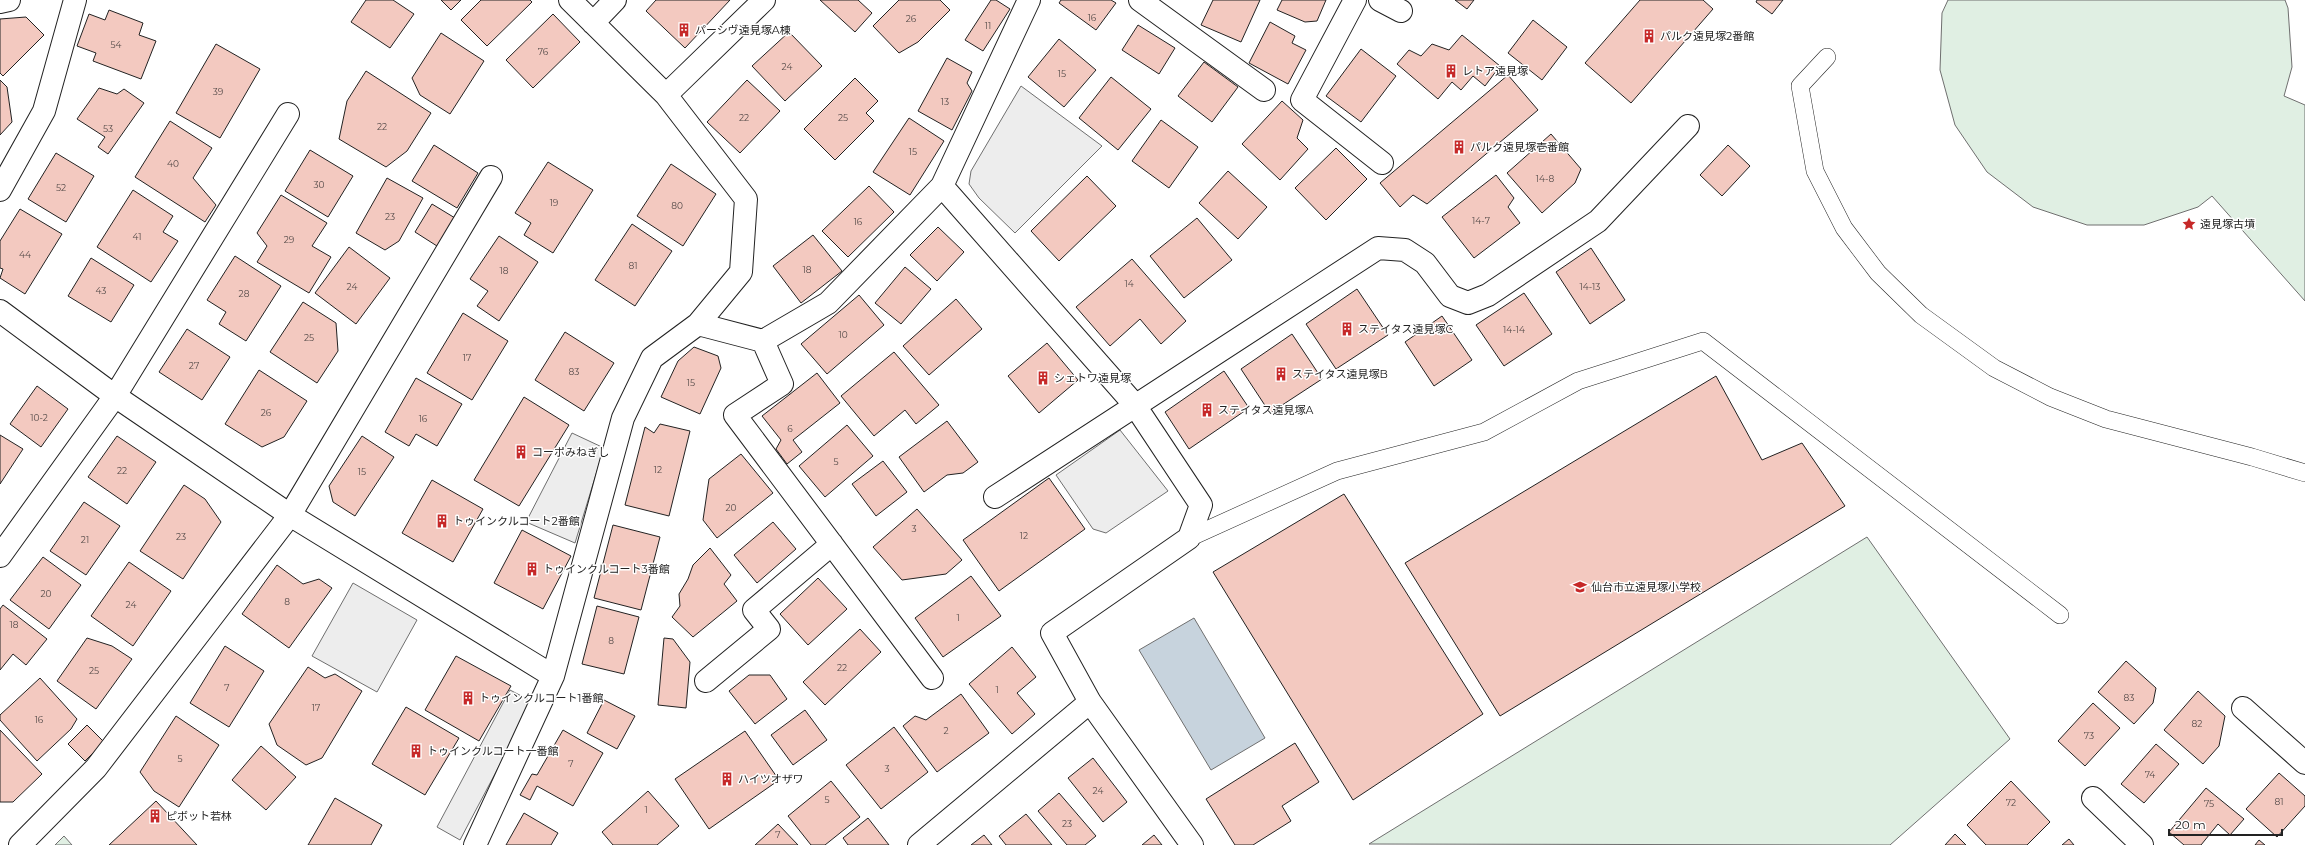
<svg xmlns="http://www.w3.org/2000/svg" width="2305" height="845" viewBox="0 0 2305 845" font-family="Montserrat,'Noto Sans JP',sans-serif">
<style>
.green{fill:#e0efe3;stroke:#6f6f6f}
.parking{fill:#ededed;stroke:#6f6f6f}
.water{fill:#c7d3dd;stroke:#6f6f6f}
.building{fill:#f3c9c0;stroke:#222}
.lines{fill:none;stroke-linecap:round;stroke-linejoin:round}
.lane-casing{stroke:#222;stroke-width:18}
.street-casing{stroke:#222;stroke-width:24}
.lane{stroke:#fff;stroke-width:17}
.street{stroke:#fff;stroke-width:22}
.labels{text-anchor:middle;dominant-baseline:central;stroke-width:3;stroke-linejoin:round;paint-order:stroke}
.number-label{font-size:9px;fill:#564c4a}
.poi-label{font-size:11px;fill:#222;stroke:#fff;text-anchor:start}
</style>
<rect width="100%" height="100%" fill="#fff"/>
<path class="green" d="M1948 0H2285L2288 8 2292 67 2284 96 2305 105V301L2212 196 2198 207 2144 225H2087L2033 207 1987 172 1955 125 1940 70 1942 13Z
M1867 537 2010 739 1890 845 1369 844Z
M64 836 72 845H55Z"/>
<path class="parking" d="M1021 86 1102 146 1015 233 979 198 969 184 971 171Z
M1120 430 1168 491 1106 533 1093 529 1056 475Z
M572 433 604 448 575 543 526 522Z
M353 583 417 620 377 692 312 656Z
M510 690 533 702 460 840 437 827Z"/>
<path class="water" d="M1194 618 1265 738 1211 770 1139 650Z"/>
<path class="building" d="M366 0H393L414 14 390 48 351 22Z
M441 0H461L451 10Z
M481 0H530L532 2 487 46 461 20Z
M656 0H730L685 48 646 11Z
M820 0H858L872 13 855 32Z
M899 0H940L950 10 918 42 899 53 873 26Z
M991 0H996L1010 9 983 51 965 40Z
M1061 0H1111L1116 3 1096 30 1059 3Z
M1213 0H1260L1241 42 1201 25Z
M1282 0H1326L1317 21 1305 22 1277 10Z
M1455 0H1474L1467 9Z
M1640 0H1703L1713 9 1631 103 1585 63Z
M1757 0H1783L1772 14 1756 2Z
M109 10 143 23 139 35 156 41 141 79 93 61 96 53 77 46 89 14 105 20Z
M553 14 580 42 533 88 506 60Z
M26 17 44 35 3 76 0 73V19Z
M1533 20 1567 47 1542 80 1508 53Z
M1270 22 1295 36 1292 43 1306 50 1288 84 1249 63Z
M1138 25 1175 48 1159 74 1122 50Z
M789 32 822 66 785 101 752 66Z
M441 33 484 61 450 114 420 95 412 78Z
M1462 35 1500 66 1485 86 1473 76 1461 90 1452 82 1438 99 1397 64 1409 50 1421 56 1432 44 1449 50Z
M1059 39 1096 70 1064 107 1028 77Z
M216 44 260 69 220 138 176 113Z
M1361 49 1396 76 1361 122 1326 96Z
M947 58 972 72 967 83 972 91 952 130 918 111Z
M1204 62 1238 87 1212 122 1178 96Z
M366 71 431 113 407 151 386 167 339 139 347 101Z
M1508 75 1538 110 1427 204 1413 195 1400 207 1380 183Z
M1111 77 1151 109 1118 150 1079 118Z
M855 78 878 101 866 113 874 121 835 160 804 129Z
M0 80 7 87 12 122 0 135Z
M747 80 780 111 740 153 707 122Z
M99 88 117 94 124 89 144 103 108 154 98 147 105 137 77 119Z
M1282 101 1303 120 1297 138 1308 149 1280 180 1242 144Z
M909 118 944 141 910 195 873 172Z
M1161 120 1198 147 1169 188 1132 161Z
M170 121 212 148 193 178 216 205 205 222 135 177Z
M1551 134 1581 169 1575 183 1542 213 1507 173Z
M434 145 478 173 457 208 412 181Z
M1728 145 1750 166 1722 196 1700 175Z
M1336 148 1367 179 1326 220 1295 188Z
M310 150 353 176 328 217 285 191Z
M56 153 94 176 66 222 28 199Z
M548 162 593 190 553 253 524 235 531 223 515 213Z
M671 164 716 194 683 246 637 216Z
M1228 171 1267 207 1238 239 1199 203Z
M1496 175 1514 198 1508 207 1520 223 1474 258 1442 217Z
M1087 176 1116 206 1059 261 1031 231Z
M387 178 423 198 399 241 385 250 356 233Z
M869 186 894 212 848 257 822 231Z
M133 190 173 216 163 232 178 241 151 282 97 247Z
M281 195 327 223 312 246 331 257 309 293 257 262 267 246 257 233Z
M432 204 455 218 437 246 415 232Z
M20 209 62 234 25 294 0 278 3 269 0 268V241Z
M1197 218 1232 260 1184 298 1150 256Z
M632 224 672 251 635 306 595 280Z
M938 227 964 252 937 281 910 255Z
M813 235 842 271 801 303 773 266Z
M499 236 538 262 499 321 477 306 488 291 470 279Z
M349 247 390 278 356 324 315 293Z
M1591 248 1625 300 1590 324 1556 272Z
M235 256 281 286 246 341 219 324 226 312 207 300Z
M91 258 134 285 111 322 68 296Z
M1132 259 1186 321 1161 344 1140 319 1110 346 1076 307Z
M905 267 931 289 901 324 875 303Z
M1357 289 1388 335 1336 369 1306 324Z
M1524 293 1552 334 1504 366 1476 325Z
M859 295 884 325 827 374 801 344Z
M956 299 982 329 929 375 903 346Z
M303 302 336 323 338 351 317 383 270 352Z
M463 313 508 341 472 400 427 373Z
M1442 316 1472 360 1434 386 1405 342Z
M187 329 230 357 202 400 159 372Z
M565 332 614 363 584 411 535 380Z
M1292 334 1322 379 1270 413 1241 369Z
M1047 343 1078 380 1039 413 1008 376Z
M694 347 718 356 721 368 700 414 661 397 678 361Z
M894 352 939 405 916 424 905 410 874 436 841 396Z
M259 370 307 401 284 437 262 447 225 424Z
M1224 371 1249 408 1189 449 1165 412Z
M817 373 840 403 793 440 802 452 787 464 776 449 781 440 762 416Z
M1716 376 1762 460 1802 443 1845 506 1500 716 1405 563Z
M416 378 462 404 437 446 416 434 409 446 385 432Z
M37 386 68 409 41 447 10 424Z
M524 397 569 425 519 506 474 480Z
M947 421 978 462 963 473 947 475 924 492 899 457Z
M660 424 690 431 669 516 625 505 645 427 654 433Z
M847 425 873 456 825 497 799 466Z
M0 435 23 449 0 484Z
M117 436 156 462 127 504 88 477Z
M362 436 394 457 355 516 333 502 329 486Z
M741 454 773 493 717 538 703 520 709 479Z
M883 461 907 492 876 516 852 484Z
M1049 478 1085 529 999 591 963 540Z
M432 480 483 509 453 562 402 533Z
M184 485 205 499 221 522 183 579 140 551Z
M1344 494 1483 714 1353 800 1213 572Z
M84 502 120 526 86 575 50 551Z
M917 509 962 560 946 574 902 580 873 547Z
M773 522 796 549 757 583 734 555Z
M613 525 660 537 641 610 594 598Z
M522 530 571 556 543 609 494 583Z
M710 548 731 575 724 584 737 601 693 637 672 617 680 606 679 594 688 579 693 565Z
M43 557 81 585 49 629 10 600Z
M129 562 171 591 133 646 91 616Z
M277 565 303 584 319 579 332 588 289 648 242 614Z
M971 576 1001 616 943 657 915 618Z
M818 578 847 609 808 645 780 614Z
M3 605 47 639 26 665 13 654 0 670V609Z
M597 606 639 617 624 674 582 664Z
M860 629 881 652 825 705 803 682Z
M87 638 112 646 132 659 96 709 57 681Z
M664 638 673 639 690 662 686 708 658 705Z
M225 646 264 671 229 727 190 703Z
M1012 647 1036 677 1017 693 1035 714 1012 734 969 684Z
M456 656 511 686 479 741 425 710Z
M2126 661 2156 688 2153 703 2134 724 2098 692Z
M308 667 325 678 335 674 362 691 322 758 306 765 277 745 269 724Z
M749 675H770L787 699 755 724 729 691Z
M40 678 77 719 71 729 37 761 0 720V715Z
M2198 691 2225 716 2219 746 2203 764 2164 730Z
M961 694 989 733 937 772 903 726 915 716 926 720Z
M604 700 635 716 617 749 587 733Z
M2093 703 2120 728 2085 766 2058 741Z
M406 707 459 738 425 795 372 764Z
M805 710 827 740 793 765 771 735Z
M176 716 219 745 179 807 154 791 140 772Z
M87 725 104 742 85 761 68 744Z
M894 727 928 772 881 809 846 765Z
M0 730 42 774 13 802H0Z
M563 730 603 753 573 806 537 786 530 800 520 795 532 774 537 775Z
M745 731 779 780 709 829 675 779Z
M1295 743 1319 782 1282 806 1291 821 1253 845H1235L1206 799Z
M2156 744 2179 764 2144 803 2121 784Z
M261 746 296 777 266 810 232 780Z
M1093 758 1127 802 1103 822 1068 778Z
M2279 773 2305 796V806L2277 837 2246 809Z
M831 781 860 817 825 845H811L788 816Z
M2011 781 2050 822 2027 845H1986L1967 825Z
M2206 788 2244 819 2230 835 2218 824 2201 845H2184L2169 832Z
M648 791 679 826 657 845H613L602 832Z
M1059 793 1096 836 1085 845H1067L1038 811Z
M335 798 382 825 371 845H308Z
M156 801 197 845H109L123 832Z
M524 813 558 833 551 845H506Z
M1026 814 1052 845H1006L999 836Z
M868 818 889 845H848L843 838Z
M778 824 798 845H755Z
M1955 834 1966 845H1945Z
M984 835 992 845H971Z
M1154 835 1162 845H1142Z
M2069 839 2074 845H2062Z
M2259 840 2265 845H2255Z"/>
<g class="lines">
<g class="lane-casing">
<path id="lane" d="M1827 57 1800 86 1815 171 1844 228 1878 273 1921 315 1994 368 2050 397 2106 419 2252 457 2305 473
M1189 538 1337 471 1484 432 1578 381 1703 341 2060 615"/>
</g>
<g class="street-casing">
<path id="street" d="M570 0 666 95 746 199 741 272 698 324
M1140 0 1264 90
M1355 0 1302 100 1382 163
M1380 0 1401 11
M0 2 9 0
M593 23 615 0
M666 95 764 0
M942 186 1134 404 1201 505 1189 538 1052 633 1090 702 1192 845
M0 190 44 111 75 0
M0 311 115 396 290 515 491 177
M763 341 782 384 735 415 932 678
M995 497 1378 248 1405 250 1425 263 1450 296 1468 303 1488 295 1598 221 1688 126
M0 556 115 396 288 114
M706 681 769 629 754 610 832 544
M2243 708 2305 763
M2093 798 2142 845
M20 845 96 768 290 515 553 676
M475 845 553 676 623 418 652 358 698 324 763 341 828 303 942 186 1029 0
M919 845 1090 702"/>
</g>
<use href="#lane" class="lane"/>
<use href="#street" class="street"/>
</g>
<defs>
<g id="building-bare" transform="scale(1.08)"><path d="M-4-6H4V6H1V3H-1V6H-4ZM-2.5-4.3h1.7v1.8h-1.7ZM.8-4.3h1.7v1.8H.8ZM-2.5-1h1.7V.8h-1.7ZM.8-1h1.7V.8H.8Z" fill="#c62828" stroke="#fff" stroke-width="2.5" paint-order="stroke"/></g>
<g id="sight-bare" transform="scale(1.08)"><path d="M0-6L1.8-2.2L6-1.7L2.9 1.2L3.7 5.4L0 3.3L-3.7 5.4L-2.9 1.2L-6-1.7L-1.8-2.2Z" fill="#c62828" stroke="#fff" stroke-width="2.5" paint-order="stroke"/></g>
<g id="school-bare" transform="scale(1.08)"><path d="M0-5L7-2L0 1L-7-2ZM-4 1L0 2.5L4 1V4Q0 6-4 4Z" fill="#c62828" stroke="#fff" stroke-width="2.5" paint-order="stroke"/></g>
</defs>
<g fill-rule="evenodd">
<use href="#building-bare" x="684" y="30"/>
<use href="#building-bare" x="1649" y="36"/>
<use href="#building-bare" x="1451" y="71"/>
<use href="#building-bare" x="1459" y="147"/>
<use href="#sight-bare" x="2189" y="224"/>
<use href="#building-bare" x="1347" y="329"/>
<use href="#building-bare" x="1281" y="374"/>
<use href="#building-bare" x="1043" y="378"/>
<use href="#building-bare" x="1207" y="410"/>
<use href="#building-bare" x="521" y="452"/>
<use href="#building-bare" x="442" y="521"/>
<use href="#building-bare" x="532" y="569"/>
<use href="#school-bare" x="1580" y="587"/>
<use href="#building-bare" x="468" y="698"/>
<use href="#building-bare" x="416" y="751"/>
<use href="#building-bare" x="727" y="779"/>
<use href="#building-bare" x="155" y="816"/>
</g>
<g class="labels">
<g class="number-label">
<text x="1092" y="17">16</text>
<text x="911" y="18">26</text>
<text x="988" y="25">11</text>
<text x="116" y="44">54</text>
<text x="543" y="51">76</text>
<text x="787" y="66">24</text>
<text x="1062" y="73">15</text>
<text x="218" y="91">39</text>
<text x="945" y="101">13</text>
<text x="744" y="117">22</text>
<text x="843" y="117">25</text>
<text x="382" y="126">22</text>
<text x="108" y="128">53</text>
<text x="913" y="151">15</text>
<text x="173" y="163">40</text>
<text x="1545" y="178">14-8</text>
<text x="319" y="184">30</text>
<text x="61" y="187">52</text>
<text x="554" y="202">19</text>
<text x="677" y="205">80</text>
<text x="390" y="216">23</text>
<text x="1481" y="220">14-7</text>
<text x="858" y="221">16</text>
<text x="137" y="236">41</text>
<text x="289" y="239">29</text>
<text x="25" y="254">44</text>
<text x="633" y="265">81</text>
<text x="807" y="269">18</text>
<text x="504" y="270">18</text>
<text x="1129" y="283">14</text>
<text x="352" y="286">24</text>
<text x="1590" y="286">14-13</text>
<text x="101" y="290">43</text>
<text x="244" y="293">28</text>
<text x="1514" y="329">14-14</text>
<text x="843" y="334">10</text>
<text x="309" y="337">25</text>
<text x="467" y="357">17</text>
<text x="194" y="365">27</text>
<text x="574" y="371">83</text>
<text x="691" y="382">15</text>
<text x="266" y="412">26</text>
<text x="39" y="417">10-2</text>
<text x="423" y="418">16</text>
<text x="790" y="428">6</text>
<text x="836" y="461">5</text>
<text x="658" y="469">12</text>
<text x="122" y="470">22</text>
<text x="362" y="471">15</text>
<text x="731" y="507">20</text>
<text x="914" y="528">3</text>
<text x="1024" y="535">12</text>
<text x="181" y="536">23</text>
<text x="85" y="539">21</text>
<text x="46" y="593">20</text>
<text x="287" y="601">8</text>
<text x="131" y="604">24</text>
<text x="958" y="617">1</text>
<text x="14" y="624">18</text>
<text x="611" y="640">8</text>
<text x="842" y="667">22</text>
<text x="94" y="670">25</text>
<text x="227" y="687">7</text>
<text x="997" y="689">1</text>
<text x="2129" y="697">83</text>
<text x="316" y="707">17</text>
<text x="39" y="719">16</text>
<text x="2197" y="723">82</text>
<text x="946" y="730">2</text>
<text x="2089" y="735">73</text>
<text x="180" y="758">5</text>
<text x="571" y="763">7</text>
<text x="887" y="768">3</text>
<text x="2150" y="774">74</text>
<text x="1098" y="790">24</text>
<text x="827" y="799">5</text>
<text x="2279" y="801">81</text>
<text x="2011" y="802">72</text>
<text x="2209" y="803">75</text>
<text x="646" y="809">1</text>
<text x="1067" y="823">23</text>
<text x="778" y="834">7</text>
</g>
<g class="poi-label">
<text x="695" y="30">パーシヴ遠見塚A棟</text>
<text x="1660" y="36">パルク遠見塚2番館</text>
<text x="1462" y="71">レトア遠見塚</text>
<text x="1470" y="147">パルク遠見塚壱番館</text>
<text x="2200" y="224">遠見塚古墳</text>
<text x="1358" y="329">ステイタス遠見塚C</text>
<text x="1292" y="374">ステイタス遠見塚B</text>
<text x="1054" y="378">シェトワ遠見塚</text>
<text x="1218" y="410">ステイタス遠見塚A</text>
<text x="532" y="452">コーポみねぎし</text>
<text x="453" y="521">トゥインクルコート2番館</text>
<text x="543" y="569">トゥインクルコート3番館</text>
<text x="1591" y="587">仙台市立遠見塚小学校</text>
<text x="479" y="698">トゥインクルコート1番館</text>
<text x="427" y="751">トゥインクルコート一番館</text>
<text x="738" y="779">ハイツオザワ</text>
<text x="166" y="816">ピボット若林</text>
</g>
</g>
<path d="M2169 829v6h113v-6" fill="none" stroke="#222222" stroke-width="2"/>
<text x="2175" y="829" font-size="12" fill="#222222" stroke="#ffffff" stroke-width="3" paint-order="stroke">20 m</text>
</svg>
